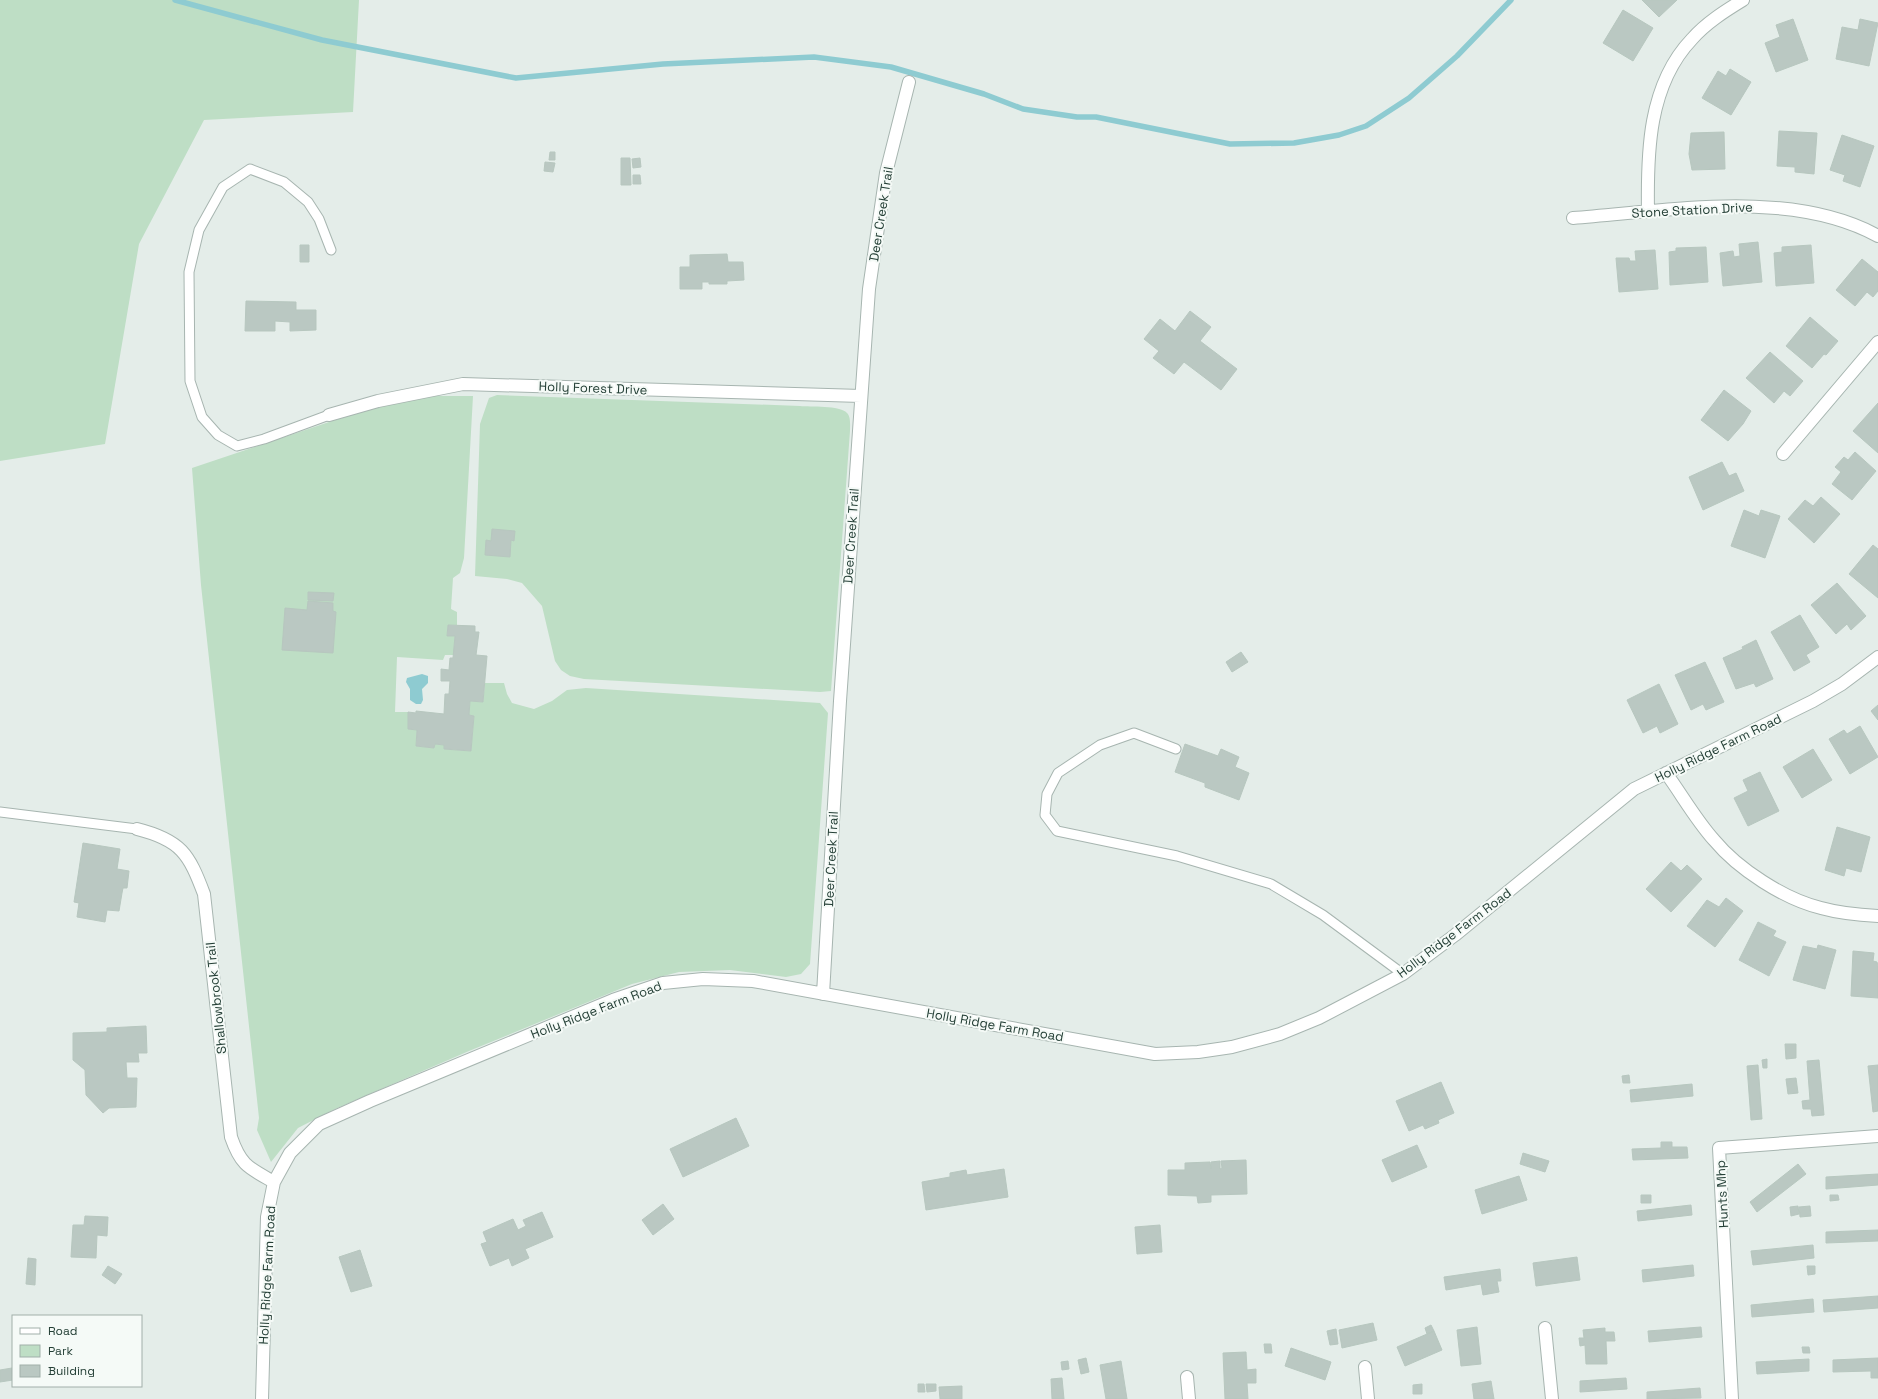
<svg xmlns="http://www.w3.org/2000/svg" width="1878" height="1399" viewBox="0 0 1878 1399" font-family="'Space Grotesk',sans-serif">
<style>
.green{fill:#bedec5}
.water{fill:#8ecbd1}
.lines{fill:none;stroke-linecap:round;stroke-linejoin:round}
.stream{stroke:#8ecbd1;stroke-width:5.5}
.building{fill:#bac8c2;stroke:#b7c7bf}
.service-casing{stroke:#a7b5b0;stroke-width:11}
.minor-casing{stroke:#a7b5b0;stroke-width:14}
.service{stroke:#fff;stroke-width:9}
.minor{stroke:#fff;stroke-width:12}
.labels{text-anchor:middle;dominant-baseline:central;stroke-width:4;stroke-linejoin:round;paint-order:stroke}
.street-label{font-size:13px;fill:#243f36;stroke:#f5faf7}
</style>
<rect width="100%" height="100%" fill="#e4ede9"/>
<path class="green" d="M0 0H359L353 112 204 120 139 244 105 444 0 461Z
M497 395 800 406C810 407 840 405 847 413 851 417 850 425 850 431L831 691 820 692 584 679 570 676 561 670 555 661 542 606 522 583 507 579 475 576 480 424 489 398Z
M418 396H473L464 558 460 573 453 578 451 609 457 612V625H448L447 636H455L454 655H445L443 660 397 657 395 712H408V729L417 730 416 746 434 748 435 744 444 745V749L471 751 474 716 469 715 470 701 483 702 485 683H504L507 694 512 703 534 709 552 701 567 690 586 688 820 703 828 713 810 964 801 974 786 977 730 970 679 972 632 984 469 1051 335 1109 298 1128 271 1162 257 1130 259 1118 201 585 192 468 335 420Z"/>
<path class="water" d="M422 674 428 676V683L422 689 423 700 421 704H416L410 700V689L406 682 407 678Z"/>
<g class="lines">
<path class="stream" d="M175 0 322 40 516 78 663 64 814 57 891 67 984 94 1023 109 1077 117H1096L1230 144 1294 143 1339 135 1366 126 1409 98 1457 56 1511 0"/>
</g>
<path class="building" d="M1642 0H1677L1659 17Z
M1623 10 1653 28 1633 61 1603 43Z
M1793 19 1808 60 1776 72 1765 43 1780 37 1776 25Z
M1860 19 1878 23 1869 66 1836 59 1842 27 1858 30Z
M1730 69 1751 82 1731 115 1702 98 1718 71 1726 76Z
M1779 131 1817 133 1814 174 1795 172V167L1777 166Z
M1724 132 1725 169 1692 170 1689 154 1691 133Z
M1842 135 1874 146 1860 187 1843 181 1845 175 1830 170Z
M550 152H555V160H549Z
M621 158H630L631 185H621Z
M640 158 641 167 633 168 632 159Z
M545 162 555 163 553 172 544 171Z
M633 175H640L641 184H633Z
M1758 242 1762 282 1723 286 1720 253 1733 251 1734 257 1740 256 1739 244Z
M300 245H309V262H300Z
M1811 245 1814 283 1776 286 1774 253 1782 252V247Z
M1706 247 1708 282 1670 285 1669 252 1676 251V248Z
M1655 250 1658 289 1619 292 1616 258H1629L1630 261H1636L1635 251Z
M727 254 728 262H743L744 280 727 281V284H709V282H702V289H680V267H690V255Z
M1862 259 1878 272V291L1873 297 1867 292 1855 306 1836 290Z
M246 301 296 302V310H316V330L290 331V322L275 321V331H245Z
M1190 311 1211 327 1200 341 1237 369 1221 390 1184 362 1174 374 1153 358 1159 351 1144 339 1160 319 1175 331Z
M1810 317 1838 341 1826 355 1824 354 1812 368 1786 346Z
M1770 352 1803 381 1790 396 1784 391 1774 403 1746 378Z
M1724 390 1751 411 1743 424 1728 441 1701 420Z
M1878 403V453L1853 431Z
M1855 452 1876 471 1852 500 1832 484 1841 472 1835 467 1844 457 1848 460Z
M1722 462 1729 476 1736 473 1744 491 1703 510 1689 477Z
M1821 497 1840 514 1814 543 1788 519 1805 500 1813 506Z
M1744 510 1759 516 1761 510 1780 516 1765 558 1731 546Z
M492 529 515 531 514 541 511 540 510 557 485 555 486 540 491 541Z
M1873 545 1878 549V598L1849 574Z
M1837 583 1866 616 1851 630 1847 624 1836 634 1811 605Z
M308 592 334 593 333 601 308 600Z
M308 601 333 603V611L336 612 333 653 282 650 285 608 307 610Z
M1800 615 1819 647 1806 655 1810 662 1794 671 1771 632Z
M448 625 475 626V632H479L476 655 487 656 483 702 470 701 469 715 474 716 471 751 444 749V745L435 744 434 748 416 746 417 730 408 729V712L416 713V711L444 714 445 694H449L450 681H441V669L449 670 450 658H453L455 636H447Z
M1756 640 1773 679 1756 687 1754 683 1736 689 1723 658 1743 649 1742 647Z
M1241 652 1248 662 1232 672 1226 662Z
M1705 662 1724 702 1706 710 1703 704 1691 710 1675 675Z
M1659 684 1678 724 1660 733 1657 726 1643 733 1627 700Z
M1878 705V720L1871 711Z
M1860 726 1878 757 1850 774 1829 739 1844 730 1847 734Z
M1185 744 1218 756 1221 749 1239 757 1235 767 1249 773 1239 800 1205 787V783L1175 772Z
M1813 749 1832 780 1802 798 1783 767Z
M1760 772 1779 811 1748 826 1734 798 1748 791 1743 780Z
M1837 827 1870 837 1861 872 1846 868 1844 876 1825 870Z
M83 843 120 849 117 869 129 871 127 888H123L122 893 119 911 107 910 105 922 77 917 79 903 74 902Z
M1671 862 1681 871 1687 865 1702 879 1671 912 1646 889Z
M1726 898 1743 911 1715 947 1687 926 1707 900 1719 907Z
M1758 922 1776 931 1773 936 1786 942 1769 976 1739 960Z
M1818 945 1836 950 1825 989 1793 980 1803 946 1817 949Z
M1853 951 1874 953 1873 961 1877 962 1878 966V998L1851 996Z
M146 1026 147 1053H138L139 1062H126L127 1078H137L136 1107 109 1108 103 1113 86 1095 85 1070 73 1060V1033L107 1032V1028Z
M1785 1044H1796V1058L1786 1059Z
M1767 1059V1068H1763L1762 1060Z
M1819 1060 1824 1115 1812 1116 1811 1109H1803L1802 1101 1810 1100 1807 1061Z
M1758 1065 1762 1119 1751 1120 1747 1066Z
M1878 1065V1111L1873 1112 1868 1066Z
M1629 1075 1630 1083H1623L1622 1076Z
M1796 1078 1798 1093 1788 1094 1786 1079Z
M1441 1082 1454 1113 1438 1120 1439 1123 1425 1129 1423 1125 1409 1131 1396 1101Z
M1692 1084 1693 1096 1631 1102 1630 1090Z
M736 1118 749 1146 683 1177 670 1149Z
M1661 1142H1672V1147H1687L1688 1158 1633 1160 1632 1149 1661 1148Z
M1417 1145 1427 1167 1392 1182 1382 1160Z
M1523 1153 1549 1161 1545 1172 1520 1164Z
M1246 1160 1247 1194 1211 1195V1202L1198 1203 1197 1196 1168 1195V1170H1185V1163L1210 1162 1211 1169V1162L1220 1161V1169L1222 1168 1221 1161Z
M1798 1164 1806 1174 1757 1212 1750 1202Z
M1004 1169 1008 1197 926 1210 922 1182 950 1177V1173L966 1170 967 1175Z
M1878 1174V1185L1826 1189V1177Z
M1519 1176 1527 1200 1482 1214 1475 1190Z
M1641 1195H1651V1203H1641Z
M1830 1195H1838L1839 1200 1830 1201Z
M663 1204 674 1219 653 1235 642 1220Z
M1691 1205 1692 1215 1638 1221 1637 1211Z
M1798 1206 1799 1214 1791 1216 1790 1207Z
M1810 1206 1811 1216 1800 1217 1799 1207Z
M542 1212 553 1237 525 1249 529 1258 512 1266 509 1258 490 1266 481 1244 487 1242 483 1232 513 1219 518 1230 526 1226 523 1220Z
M85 1216 108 1217 107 1236 97 1235 96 1258 71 1257 73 1225H84Z
M1160 1225 1162 1252 1137 1254 1135 1227Z
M1878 1230V1241L1826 1243V1232Z
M1813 1245 1814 1258 1753 1265 1751 1251Z
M360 1250 372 1286 351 1292 339 1257Z
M1577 1257 1580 1280 1536 1286 1533 1263Z
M28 1258 36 1259 35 1285 26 1284Z
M1693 1265 1694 1276 1643 1282 1642 1270Z
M108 1266 122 1274 115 1284 102 1275Z
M1807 1266H1815V1274L1808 1275Z
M1500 1269 1501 1281H1497L1499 1292 1483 1295 1481 1284 1446 1290 1444 1277Z
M1878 1296V1308L1824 1312 1823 1300Z
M1813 1299 1814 1312 1752 1317 1751 1305Z
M1373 1323 1377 1340 1342 1348 1339 1330Z
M1431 1325 1434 1331 1427 1334 1425 1328Z
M1477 1327 1481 1364 1461 1366 1457 1330Z
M1701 1327 1702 1337 1649 1342 1648 1331Z
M1605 1328V1332H1614L1615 1341H1606L1607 1364H1586L1585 1345 1580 1346 1579 1338H1584L1583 1330Z
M1336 1329 1338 1344 1330 1345 1327 1331Z
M1434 1331 1442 1350 1405 1366 1397 1347Z
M1264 1344H1271L1272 1353H1265Z
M1802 1347H1809L1810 1353H1803Z
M1291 1348 1331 1362 1325 1380 1285 1366Z
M1246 1352 1247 1370 1256 1369V1383H1247L1248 1399H1225L1223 1353Z
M1086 1358 1089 1372 1081 1374 1078 1360Z
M1878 1358V1378H1871V1371L1833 1372V1360Z
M1809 1359V1371L1757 1374 1756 1362Z
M1068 1361 1069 1369 1062 1370 1061 1362Z
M1121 1361 1127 1399H1106L1100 1365Z
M12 1368 13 1380 0 1382V1370Z
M1062 1378 1064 1399H1052L1051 1379Z
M1626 1378 1627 1389 1580 1392V1381Z
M1491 1381 1494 1399H1474L1472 1384Z
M918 1384H924L925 1392H918Z
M926 1384H936V1391L927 1392Z
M1422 1384V1394H1413V1385Z
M962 1386V1399H940L939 1387Z
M1700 1388 1701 1398 1647 1399V1392Z"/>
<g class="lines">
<g class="service-casing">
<path id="service" d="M329 415 264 439 237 446 218 435 202 417 190 381 189 272 199 230 223 187 250 169 284 182 308 202 319 219 331 250
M1176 749 1134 733 1100 745 1058 773 1047 794 1045 815 1057 831 1177 856 1271 884 1323 915 1403 974
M0 812 137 829"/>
</g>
<g class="minor-casing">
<path id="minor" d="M1648 212C1647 153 1648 85 1692 39 1706 23 1725 11 1743 0
M1573 218C1668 211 1791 188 1878 236
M329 415 378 401 463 384 861 396
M1783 454 1878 342
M1666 773C1682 795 1696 820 1714 840 1738 869 1784 899 1821 908 1839 913 1859 915 1878 916
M137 829C181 840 189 854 204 894L231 1137C241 1166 249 1168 274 1182
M823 994 840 701 869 289 886 173 909 82
M1545 1328 1552 1399
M1365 1367 1368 1399
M1187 1377 1189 1399
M262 1399 267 1217 274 1182 290 1153 319 1124 370 1101 613 1000 663 983 703 979 753 981 1155 1054 1198 1052 1232 1047 1280 1034 1319 1018 1403 974 1455 935 1634 789 1813 701 1842 684 1878 657
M1732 1399 1719 1148 1878 1136"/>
</g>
<use href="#service" class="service"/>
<use href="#minor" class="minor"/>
</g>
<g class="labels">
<g class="street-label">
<text transform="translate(1692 210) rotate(-3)">Stone Station Drive</text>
<text transform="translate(881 214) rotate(-81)">Deer Creek Trail</text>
<text transform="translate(593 388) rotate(2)">Holly Forest Drive</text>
<text transform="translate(851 536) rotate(-86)">Deer Creek Trail</text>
<text transform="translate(1718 748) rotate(-26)">Holly Ridge Farm Road</text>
<text transform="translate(831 859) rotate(-87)">Deer Creek Trail</text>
<text transform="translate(1454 933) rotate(-37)">Holly Ridge Farm Road</text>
<text transform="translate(216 998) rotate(-96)">Shallowbrook Trail</text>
<text transform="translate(596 1010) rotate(-21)">Holly Ridge Farm Road</text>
<text transform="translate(995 1025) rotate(10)">Holly Ridge Farm Road</text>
<text transform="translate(1722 1194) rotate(-93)">Hunts Mhp</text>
<text transform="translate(267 1275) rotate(-87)">Holly Ridge Farm Road</text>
</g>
</g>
<rect x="12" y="1315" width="130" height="72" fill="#f5faf7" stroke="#a1afaa"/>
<rect x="20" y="1328" width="20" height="6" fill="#ffffff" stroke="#a1afaa"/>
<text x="48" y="1335" font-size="12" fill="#243f36">Road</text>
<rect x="20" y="1345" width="20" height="12" fill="#bedec5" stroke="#a1afaa"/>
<text x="48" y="1355" font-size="12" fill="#243f36">Park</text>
<rect x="20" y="1365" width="20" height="12" fill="#bac8c2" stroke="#a1afaa"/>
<text x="48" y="1375" font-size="12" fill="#243f36">Building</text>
</svg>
